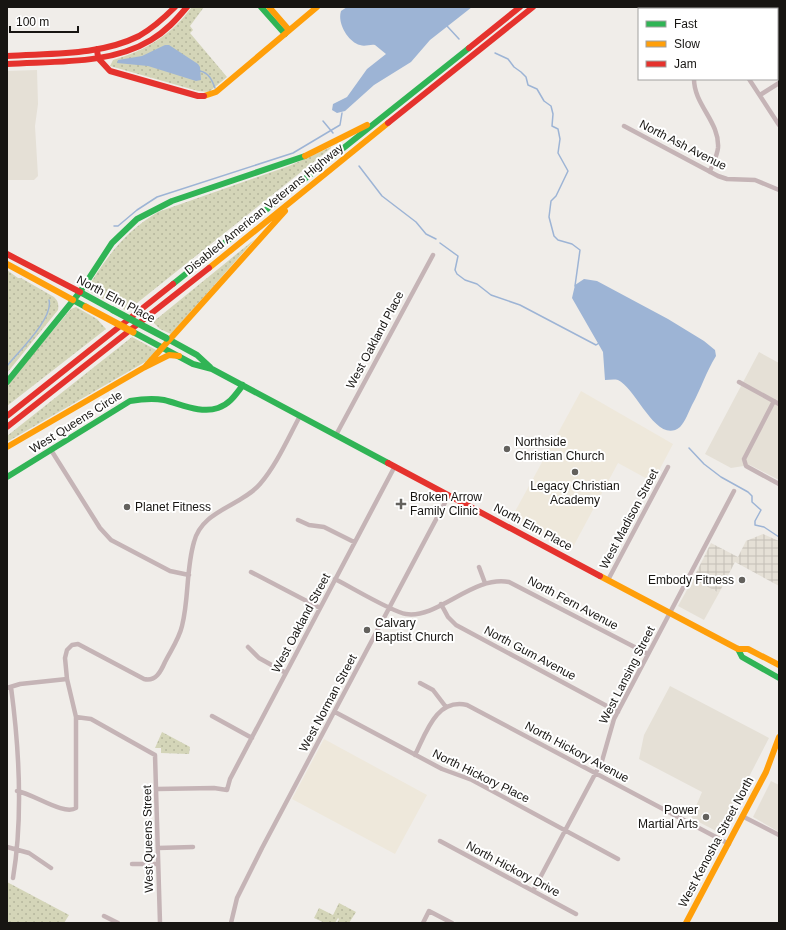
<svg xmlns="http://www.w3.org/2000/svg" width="786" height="930" viewBox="0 0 786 930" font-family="Helvetica,sans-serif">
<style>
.built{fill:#e5e0d6}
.industrial{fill:url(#industrial-grid)}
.education{fill:#eee8db}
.grass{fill:url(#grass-dots)}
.water{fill:#9db4d5}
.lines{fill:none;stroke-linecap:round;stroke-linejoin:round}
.stream{stroke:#9db4d5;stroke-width:1.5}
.street{stroke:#c5b4b6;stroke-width:4.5}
.fast{stroke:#30b455;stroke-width:6}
.slow{stroke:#ff9f0a;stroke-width:6}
.jam{stroke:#e5322d;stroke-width:6}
.fast-bridge{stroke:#30b455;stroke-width:7}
.slow-bridge{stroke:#ff9f0a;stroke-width:7}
.poi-dot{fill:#63615d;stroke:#fff;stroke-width:1.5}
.labels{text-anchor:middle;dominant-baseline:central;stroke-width:4;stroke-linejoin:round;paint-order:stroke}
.street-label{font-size:12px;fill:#171512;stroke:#fff}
.poi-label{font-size:12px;fill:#171512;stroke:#fff;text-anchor:start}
</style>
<defs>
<pattern id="industrial-grid" width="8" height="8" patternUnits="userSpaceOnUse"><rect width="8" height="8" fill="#e5e0d6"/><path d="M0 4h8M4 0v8" fill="none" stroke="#c4bfb7"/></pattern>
<pattern id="grass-dots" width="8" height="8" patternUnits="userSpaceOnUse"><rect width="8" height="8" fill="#d4d5b8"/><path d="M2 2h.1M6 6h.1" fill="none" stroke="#b5b69d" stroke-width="1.8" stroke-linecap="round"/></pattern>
</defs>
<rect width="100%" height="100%" fill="#f0ede9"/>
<path class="built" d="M37 70 38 104 35 126 38 176 34 180H7V71Z
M759 352 779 363V480L750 465 731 468 705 454Z
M693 579 719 593 704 620 678 606Z
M670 686 769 738 720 833 691 818 702 792 639 759 644 735Z
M771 781 779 785V832L753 817Z"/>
<path class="industrial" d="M763 534 779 541V586L735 562 719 593 693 579 711 543 738 557 746 541Z"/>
<path class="education" d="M581 391 673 444 653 482 618 463 573 547 563 545 512 517Z
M324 739 427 795 395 854 292 799Z"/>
<path class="grass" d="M192 7H204L190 26 193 30 190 33 227 77 209 92 198 91 110 66 113 60C147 50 171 35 192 7Z
M331 147V148L127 311 86 290C107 257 123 233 158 212L289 166Z
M255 239 171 334 160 329 153 322Z
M7 270 18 278H21L54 297C58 301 59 304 58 310L7 373Z
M76 307 97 319 106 329 7 406V385L71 309Z
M132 337 158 351 145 362 7 442V436Z
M162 732 190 747 189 754 161 753V748H155Z
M7 882 69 915 64 923H7Z
M339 903 356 912 349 923H337L339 919 338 918 335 923H325L314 918 319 908 333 915Z"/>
<path class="water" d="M347 7H472L430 40 411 62 374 85 345 111 337 113 332 110 333 104 347 97 367 69 386 54 375 45C370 44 365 47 360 45 348 42 337 23 341 11Z
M165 45H169L198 64 200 67 201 80 196 81 148 66 117 63 118 60 142 56Z
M584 279 597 281 668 319 704 341 715 350 716 356C706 372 701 389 692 405 689 411 685 422 680 427 657 446 636 388 618 380 614 379 609 380 605 380L603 352 572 298 575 285Z"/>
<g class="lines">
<path class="stream" d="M447 26 459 39
M495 53 508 59 514 67 521 72 526 77 528 85 537 89 544 101 551 106 553 114 552 126 558 129 560 139 558 153 568 171 556 196 551 201 549 217 554 236 558 240 572 244 580 250 575 286
M200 71C209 73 212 80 215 88
M323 121 333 133
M359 166 382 196 416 222 426 234 436 239
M114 226H118L137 210 157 197 293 153 340 125 342 113
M440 243 458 256 455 270 457 274 465 280 477 284 491 295 520 305 596 345 599 343
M7 366C18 352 54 318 49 300
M689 448 704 464 721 477 748 492 752 496V502L761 510 755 521V525L764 527 779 537"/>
<path class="street" d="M648 7 650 9
M777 13H779
M694 79C694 105 720 122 718 148 717 157 712 164 710 172
M749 79 779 125
M760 95 779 83
M624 126 718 176 727 179 755 180 779 190
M739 382 779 404
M774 401 744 459 746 466 779 484
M336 435 433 255
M51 450 100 528 111 540 170 571 189 575
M298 520 309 525 324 527 354 542
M479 567 485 583
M251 572 320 608
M335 579C351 587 392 612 406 614 438 619 473 575 509 582L648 654
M608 580 668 467
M441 604 448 617 456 625 618 712
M248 647 259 658 286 673
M420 683 433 690 446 707
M11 687C19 747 23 818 13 878
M7 688 20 684 67 679
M335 712 442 769 472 780 618 859
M212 716 252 738
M76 717 91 719 155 755 160 923
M415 755C426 733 436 698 467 705L729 844
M157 789 214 788 227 790 230 779 395 466
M17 791C34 794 64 816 76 808V717L67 679 65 658 67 650 72 645 78 644 144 679C156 682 161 671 165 662 171 650 179 639 182 626 189 599 186 569 194 542 202 510 240 507 260 484 277 464 288 438 300 416
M742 816 779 835
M440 841 576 914
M7 847 29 853 51 868
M158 848 193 847
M132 864H158
M533 891 602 761 614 719 734 491
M104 916 118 923
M231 923 237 898 262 848 449 495
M423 923 429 911 452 923"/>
<path class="fast" d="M261 7 285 34
M173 284 469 48
M80 292 113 310
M73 300 86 307
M133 332 193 364 212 369 388 463
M166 338 197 355 210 367
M7 382 80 292 112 243 137 219 172 201 305 156
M7 477 130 401C142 399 152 398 164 400 181 404 201 414 218 408 230 404 236 394 243 385
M738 649 742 657 779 678"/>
<path class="slow" d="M269 7 289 30
M204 96 216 92 317 7
M305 156 367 125
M7 264 73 300
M209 268 388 123
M145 367 285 211
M7 447 145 367 169 355 179 356
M600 576 738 649H748L779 665
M686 923 766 772 779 737"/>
<path class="jam" d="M469 48 520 7
M97 49 98 58 110 71 198 96H204
M7 56C50 53 99 56 139 36 153 28 164 18 175 7
M7 64C54 61 110 65 151 40 166 31 176 20 187 7
M388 123 533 7
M7 254 80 292
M7 416 173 284
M7 427 209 268
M388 463 600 576"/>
<path class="fast-bridge" d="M113 310 166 338"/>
<path class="slow-bridge" d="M86 307 133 332"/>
</g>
<g class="poi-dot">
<circle cx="507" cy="449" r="4"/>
<circle cx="575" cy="472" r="4"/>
<path d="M399 498h4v4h4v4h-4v4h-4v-4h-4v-4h4z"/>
<circle cx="127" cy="507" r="4"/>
<circle cx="742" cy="580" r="4"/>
<circle cx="367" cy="630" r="4"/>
<circle cx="706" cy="817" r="4"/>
</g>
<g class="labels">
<g class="street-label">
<text transform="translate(683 145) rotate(27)">North Ash Avenue</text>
<text transform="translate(264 209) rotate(-39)">Disabled American Veterans Highway</text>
<text transform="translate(116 299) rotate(28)">North Elm Place</text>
<text transform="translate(375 340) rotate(-62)">West Oakland Place</text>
<text transform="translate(76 422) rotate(-32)">West Queens Circle</text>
<text transform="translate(629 519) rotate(-62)">West Madison Street</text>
<text transform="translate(533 527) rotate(28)">North Elm Place</text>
<text transform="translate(573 603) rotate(28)">North Fern Avenue</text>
<text transform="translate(301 623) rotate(-62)">West Oakland Street</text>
<text transform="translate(530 653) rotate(28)">North Gum Avenue</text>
<text transform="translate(627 675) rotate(-63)">West Lansing Street</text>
<text transform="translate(328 703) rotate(-62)">West Norman Street</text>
<text transform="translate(577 752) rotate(28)">North Hickory Avenue</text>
<text transform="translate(481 776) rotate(26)">North Hickory Place</text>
<text transform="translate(148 839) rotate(-91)">West Queens Street</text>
<text transform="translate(716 842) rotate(-62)">West Kenosha Street North</text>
<text transform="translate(513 869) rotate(28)">North Hickory Drive</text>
</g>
<g class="poi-label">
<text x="515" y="442">Northside<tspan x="515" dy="14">Christian Church</tspan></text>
<text x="575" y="486" text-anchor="middle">Legacy Christian<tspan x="575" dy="14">Academy</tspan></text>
<text x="410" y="497">Broken Arrow<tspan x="410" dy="14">Family Clinic</tspan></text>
<text x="135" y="507">Planet Fitness</text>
<text x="734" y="580" text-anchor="end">Embody Fitness</text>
<text x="375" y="623">Calvary<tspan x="375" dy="14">Baptist Church</tspan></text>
<text x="698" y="810" text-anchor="end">Power<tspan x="698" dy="14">Martial Arts</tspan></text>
</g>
</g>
<rect width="786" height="930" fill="none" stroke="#171512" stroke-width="16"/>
<rect x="638" y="8" width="140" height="72" fill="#ffffff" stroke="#a2a1a0"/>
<rect x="646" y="21" width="20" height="6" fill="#30b455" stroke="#a2a1a0"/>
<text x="674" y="28" font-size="12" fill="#171512">Fast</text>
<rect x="646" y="41" width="20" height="6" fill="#ff9f0a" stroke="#a2a1a0"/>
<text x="674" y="48" font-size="12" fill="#171512">Slow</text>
<rect x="646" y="61" width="20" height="6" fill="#e5322d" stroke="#a2a1a0"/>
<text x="674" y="68" font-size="12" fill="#171512">Jam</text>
<path d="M10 26v6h68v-6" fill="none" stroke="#171512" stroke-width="2"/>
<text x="16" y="26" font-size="12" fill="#171512" stroke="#ffffff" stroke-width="3" paint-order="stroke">100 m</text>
</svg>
